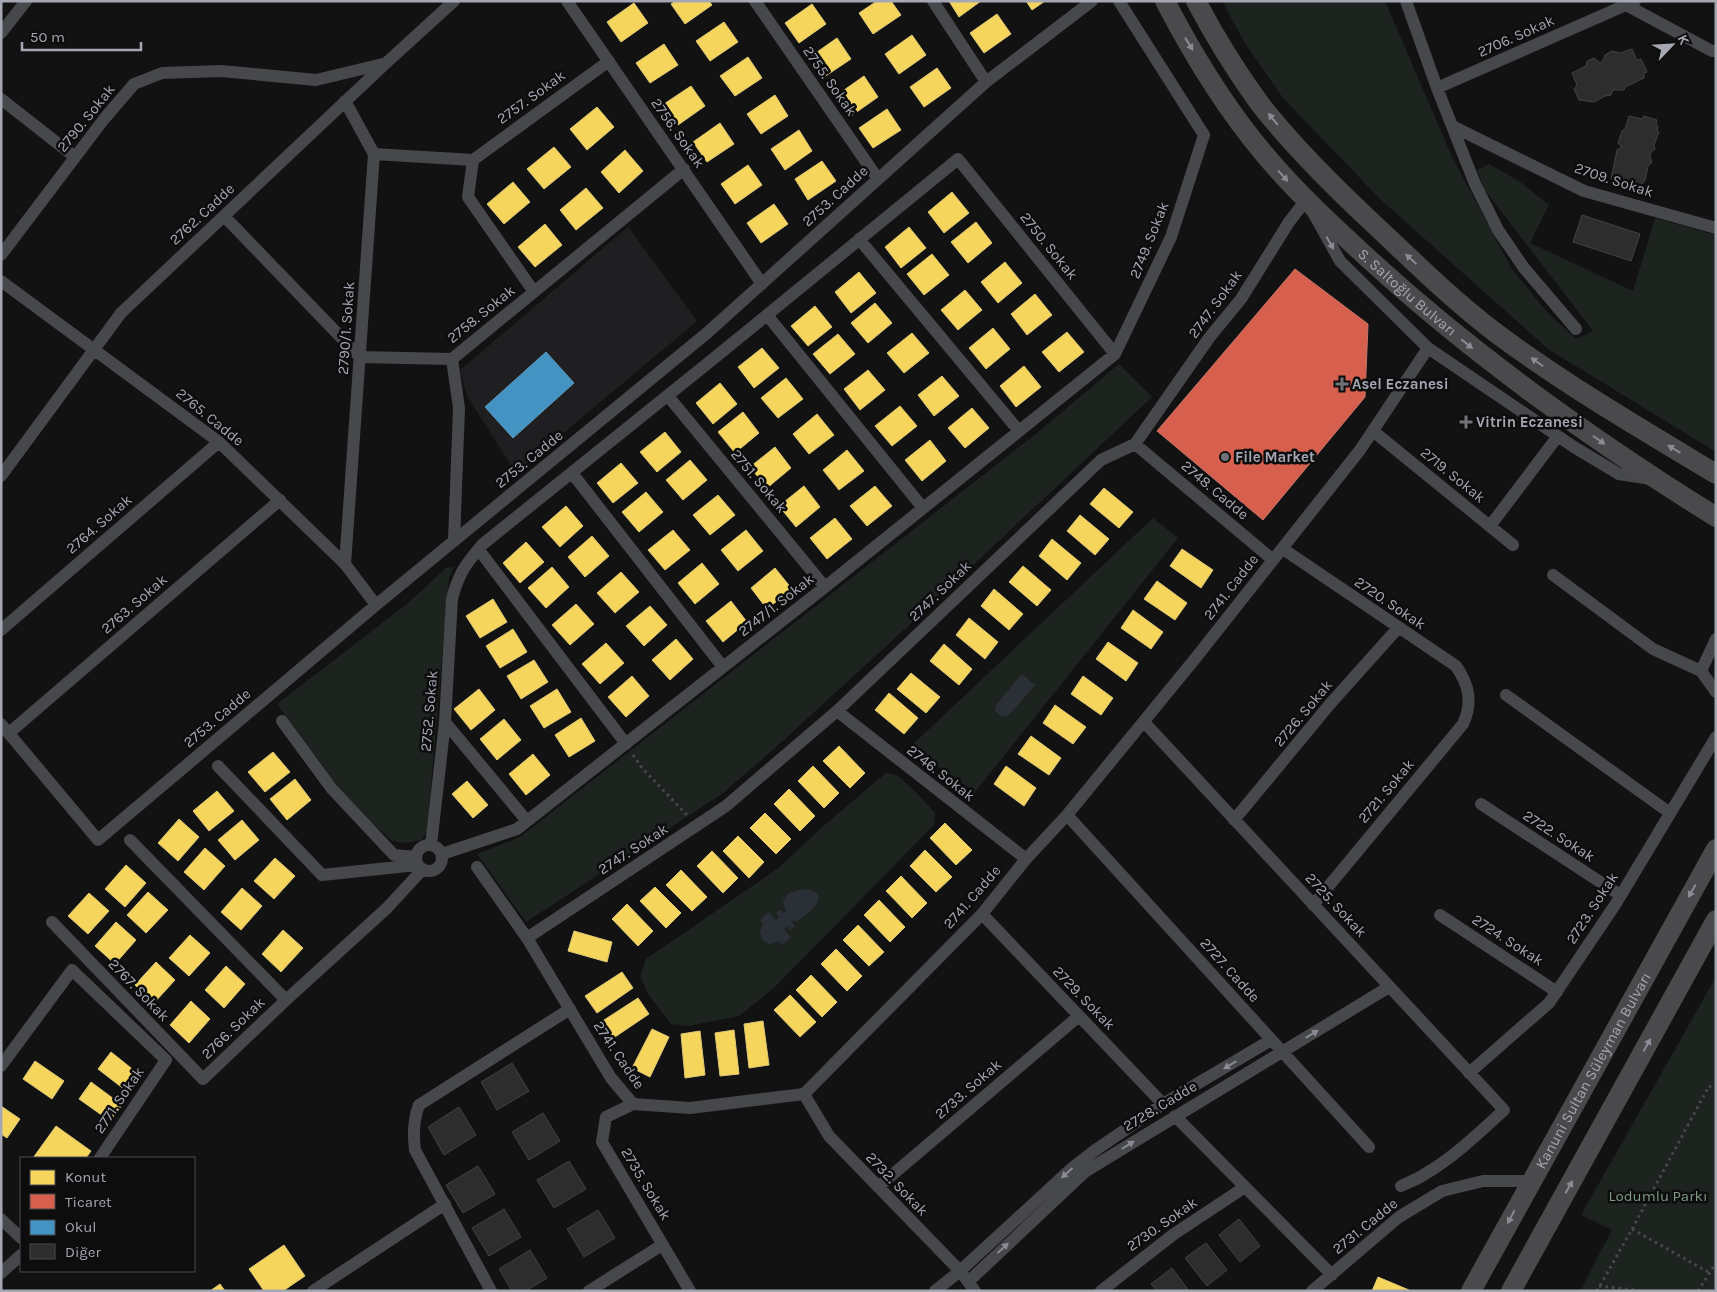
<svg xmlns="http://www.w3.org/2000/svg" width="1717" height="1292" viewBox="0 0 1717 1292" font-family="Karla,sans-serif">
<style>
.built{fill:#1f1f21}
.green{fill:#1d231e}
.water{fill:#2b3036}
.homes{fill:#f6d55c;stroke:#dec776}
.shops{fill:#d6604d;stroke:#c7756b}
.schools{fill:#4393c3;stroke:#6099be}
.building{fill:#2d2d2e;stroke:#424246}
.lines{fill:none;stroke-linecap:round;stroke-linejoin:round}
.path{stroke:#49494c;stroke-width:3;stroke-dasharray:2.5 4;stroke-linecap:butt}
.street{stroke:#47484c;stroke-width:12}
.primary{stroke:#4a4a4d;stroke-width:20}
.oneway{fill:#8a8b94}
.oneway2{fill:#898a93}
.poi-dot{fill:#72737a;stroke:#0d0d0e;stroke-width:2}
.labels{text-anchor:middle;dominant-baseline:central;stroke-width:5;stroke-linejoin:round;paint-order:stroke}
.street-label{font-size:15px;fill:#a5a7b2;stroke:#0d0d0e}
.poi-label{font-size:15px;font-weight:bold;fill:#a5a7b2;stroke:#0d0d0e;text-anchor:start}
.park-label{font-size:15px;fill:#7e9b84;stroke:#0d0d0e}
</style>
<rect width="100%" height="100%" fill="#121213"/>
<path class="built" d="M628 227 697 321 516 473 467 396 460 370Z"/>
<path class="green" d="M1222 1H1385L1453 159 1512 269 1547 312 1576 339 1593 331 1484 189 1477 170 1489 164 1519 181 1549 205 1530 243 1633 291 1655 218 1716 235V452L1548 349 1380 199 1283 98 1246 45Z
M1119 364 1152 397 918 617 774 749 722 794 526 922 477 854 520 837 1037 433Z
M1153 518 1178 538 975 792 910 747Z
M454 567 449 579 427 831 422 840 407 843 392 841 352 805 277 704 408 603 446 568Z
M886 773 897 775 916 792 935 813 934 825 774 988 739 1016 688 1026 671 1024 650 997 640 977 646 959 777 869 828 822Z
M1716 977V1291H1580L1612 1230 1581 1215Z"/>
<path class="water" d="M1022 674 1035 685 1010 714 1006 716H1000L995 711 996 705Z
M808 889C834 897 805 915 796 922L794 920 792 922 795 926 790 930 787 926 784 929 791 937 782 945 779 941 770 944 762 940 760 931 763 924 760 920 769 912 776 920 779 917 776 913 781 910 784 913 786 911 783 902C787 889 798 891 808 889Z"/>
<path class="homes" d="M675 1H709L712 5 685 24 671 4Z
M877 1H891L901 15 873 34 859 13Z
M949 1H981L959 17Z
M1026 1H1045L1032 10Z
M634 3 648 23 621 42 607 22Z
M812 4 826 24 799 43 785 23Z
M997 14 1011 34 984 53 970 33Z
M724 22 738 42 710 61 696 41Z
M912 35 926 55 899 74 885 54Z
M837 38 851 59 824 77 810 57Z
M664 44 678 65 650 83 636 63Z
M748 57 762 78 735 96 720 76Z
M937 68 951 88 924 107 910 87Z
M864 76 878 97 851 116 837 95Z
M691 86 705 106 678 125 664 104Z
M775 95 788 116 761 134 747 114Z
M597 107 614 127 587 150 570 129Z
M887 109 901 130 873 148 859 128Z
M720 123 734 144 707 162 693 142Z
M799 130 812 151 785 170 771 149Z
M554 147 571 167 544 189 527 169Z
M625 150 643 171 619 193 601 172Z
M822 161 836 181 808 200 795 179Z
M748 165 762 185 735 204 721 184Z
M513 182 530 202 504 224 487 204Z
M586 188 603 208 576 230 560 210Z
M952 192 969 213 944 233 928 212Z
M774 204 788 224 761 243 747 223Z
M976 222 992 243 968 263 951 242Z
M545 224 562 245 535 267 518 247Z
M909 227 926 248 901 268 885 247Z
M932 254 949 275 924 295 907 274Z
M1005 262 1022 283 998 303 981 282Z
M859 272 876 293 851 313 835 292Z
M965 290 982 310 958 330 941 310Z
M1035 294 1052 315 1027 335 1011 314Z
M875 303 892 323 868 343 851 323Z
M815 306 832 327 808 346 791 326Z
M993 328 1010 349 986 369 969 348Z
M1067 332 1084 352 1059 372 1042 352Z
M912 333 929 353 904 373 887 353Z
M838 334 855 354 830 374 813 354Z
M762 348 779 368 754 388 738 367Z
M1024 366 1041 387 1016 407 1000 386Z
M868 370 885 390 860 410 844 389Z
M942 376 959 396 934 416 918 395Z
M786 378 803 399 778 418 761 398Z
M720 383 737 404 713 424 696 403Z
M900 406 917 426 892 446 875 426Z
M972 408 989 428 965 448 948 428Z
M743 412 759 433 735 453 718 432Z
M817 414 834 435 809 454 793 434Z
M665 432 681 452 657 472 640 452Z
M930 440 946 461 922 481 905 460Z
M775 447 791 468 767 488 750 467Z
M847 450 864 471 839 490 823 470Z
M690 460 707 480 683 500 666 480Z
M621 463 638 483 613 503 597 483Z
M804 486 820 507 796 527 779 506Z
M875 486 892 506 867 526 850 506Z
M1104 488 1133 512 1119 528 1090 504Z
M646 492 663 512 639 532 622 512Z
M718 495 735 515 710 535 693 515Z
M566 506 583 526 560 547 542 527Z
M1080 515 1109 539 1095 555 1067 531Z
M835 518 852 539 827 559 810 538Z
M673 530 690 550 665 570 648 550Z
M746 530 763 551 738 571 721 550Z
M592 536 609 556 585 577 568 557Z
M1052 539 1081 563 1067 580 1039 556Z
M526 542 544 562 520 583 503 563Z
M1182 549 1213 570 1201 588 1170 566Z
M702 563 719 584 695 604 678 583Z
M1023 566 1051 590 1037 606 1009 582Z
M552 567 569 587 546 608 528 588Z
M775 568 792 589 767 609 751 588Z
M621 572 639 592 615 613 597 593Z
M1157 581 1187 603 1175 620 1144 599Z
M994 589 1023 614 1009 630 981 606Z
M493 599 507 622 480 638 466 616Z
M731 601 747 622 723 642 706 621Z
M576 604 594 624 570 645 552 625Z
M650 606 667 625 644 646 626 626Z
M1133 610 1163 632 1151 649 1121 628Z
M969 618 998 642 985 659 956 635Z
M513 629 527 652 500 668 486 646Z
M676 639 693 659 670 680 652 660Z
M1108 642 1138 663 1126 681 1096 659Z
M606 643 624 663 600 684 582 664Z
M944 644 972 669 959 685 930 661Z
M534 660 548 682 521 699 507 676Z
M911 673 940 697 926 713 897 689Z
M632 676 649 696 626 717 608 697Z
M1083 676 1113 698 1101 715 1071 694Z
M479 689 495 710 471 730 454 709Z
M557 689 571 712 544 728 530 706Z
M889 693 918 718 904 734 875 710Z
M1055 705 1086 727 1073 744 1043 723Z
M581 718 595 741 569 757 555 735Z
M504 719 521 740 497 760 480 739Z
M1031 736 1061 758 1049 775 1018 754Z
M839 746 865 773 850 788 823 761Z
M273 752 290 772 265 792 248 772Z
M533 754 550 775 526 795 509 774Z
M813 766 839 793 824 808 798 781Z
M1006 766 1036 788 1024 806 994 784Z
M295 779 311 800 287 820 270 799Z
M467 781 488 805 473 818 452 794Z
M789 789 815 816 800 831 774 804Z
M217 791 234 811 209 831 193 811Z
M765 813 791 839 776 854 750 828Z
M179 819 199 837 178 861 158 843Z
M242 820 259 840 235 860 218 840Z
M945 823 972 850 956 865 930 838Z
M738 836 764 862 749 878 723 851Z
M205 848 225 866 204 890 184 872Z
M925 850 952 877 936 892 910 866Z
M712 851 738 878 723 893 697 866Z
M275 858 295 876 274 899 254 881Z
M126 865 146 883 125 907 105 889Z
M681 870 707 897 692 911 666 885Z
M901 876 927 903 912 918 886 891Z
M655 887 681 913 666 928 640 901Z
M242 888 262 906 241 930 221 912Z
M148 892 168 910 146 933 127 915Z
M89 893 109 911 88 934 68 916Z
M879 900 905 927 890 942 864 915Z
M627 904 653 931 638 946 612 919Z
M116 922 136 940 115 964 95 946Z
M858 925 884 952 869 966 843 940Z
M283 930 303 948 281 972 262 954Z
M574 931 612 942 607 962 568 951Z
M190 935 210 953 189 976 169 958Z
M836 949 862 976 847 991 821 964Z
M156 962 175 980 154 1003 135 985Z
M226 966 245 984 224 1008 205 990Z
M622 972 633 988 597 1013 585 996Z
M811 975 837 1002 822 1017 796 990Z
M790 995 816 1022 800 1037 774 1010Z
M638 998 649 1014 612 1039 601 1022Z
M191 1001 210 1019 189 1043 170 1025Z
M763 1021 769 1065 749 1068 744 1024Z
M652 1029 669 1037 650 1077 632 1068Z
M734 1030 739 1074 720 1076 715 1033Z
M700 1031 705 1075 685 1078 681 1034Z
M111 1052 141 1076 129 1093 98 1069Z
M35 1061 64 1081 52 1099 23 1079Z
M91 1082 122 1105 110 1121 79 1099Z
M1 1106 20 1119 7 1138 1 1134Z
M56 1126 91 1151 86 1158H33Z
M284 1245 305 1276 283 1291H264L249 1269Z
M1378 1277 1409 1290V1291H1372Z
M220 1284 225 1291H210Z"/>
<path class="shops" d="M1295 269 1368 324 1365 397 1263 520 1157 431Z"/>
<path class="schools" d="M546 352 574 383 513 438 485 407Z"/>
<path class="building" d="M1632 49 1637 60 1641 59 1647 72 1644 73V78L1625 87 1624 90H1613L1611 95 1605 96 1594 102 1579 100 1574 89 1577 85 1572 73 1586 66 1587 61 1594 58 1600 63 1604 59 1605 55 1612 51 1620 53Z
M1629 116 1642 119 1644 116 1657 120 1656 124 1658 127 1657 131 1659 132 1654 145 1655 149 1651 152 1650 157 1652 162 1648 166 1645 180 1640 187 1637 186 1636 190 1622 185V182L1611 179 1617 150 1622 147 1618 143 1622 131 1625 129Z
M1582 215 1640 234 1631 261 1573 242Z
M512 1063 529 1091 497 1110 481 1082Z
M459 1107 476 1135 444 1155 428 1127Z
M543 1113 560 1141 529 1160 512 1132Z
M569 1161 586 1189 554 1208 537 1180Z
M478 1166 495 1194 463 1213 446 1185Z
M504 1209 521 1237 489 1256 472 1228Z
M598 1210 615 1238 584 1257 567 1229Z
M1239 1219 1260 1246 1240 1262 1219 1235Z
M1206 1243 1227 1270 1207 1286 1185 1258Z
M530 1250 547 1278 526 1291H512L499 1269Z
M1172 1268 1189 1291H1157L1151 1284Z"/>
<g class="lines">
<path class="path" d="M633 755 643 769 687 815
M1632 1229 1709 1086 1716 1090
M1599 1286 1642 1291
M1597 1291 1632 1229 1710 1273
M1698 1291 1716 1263"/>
<path class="street" d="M567 1 762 284
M755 1 878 179
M933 1 986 82
M1406 1 1437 88 1475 184 1498 230 1524 268 1576 329
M1626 5 1712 51H1716
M1 33 26 1
M1437 88 1635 1
M1 99 75 157
M345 101 374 154 345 564
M1452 126 1584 191 1716 228
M374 154 473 160
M473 160 609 61
M473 160 468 197 534 292
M224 216 360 357 452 359 684 169
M859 239 1019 431
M1 255 104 119 134 84 162 73 221 71 316 80 383 64
M1 281 219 442 345 564 376 605
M767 315 923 508
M452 359 459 408 454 541
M668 396 825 587
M1373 431 1513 545
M1135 444 1273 560
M572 473 723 667
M1 476 121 313 385 64 454 1
M1490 526 1558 436
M1283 549 1456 666C1469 685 1473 702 1463 724L1313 905
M479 550 626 744
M1553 575 1653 649 1701 671
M1 630 219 442
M1701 671 1716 639
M1701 671 1716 692
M1506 695 1670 813
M837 711 1026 859
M282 721 332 789 394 855 416 857
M445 722 527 821
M1144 722 1504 1110C1479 1133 1454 1157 1425 1174 1418 1179 1409 1182 1401 1186
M1 724 98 840 376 605 707 333 986 82 1092 1
M9 733 280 500
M218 766 322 875 417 865
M1481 804 1620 895
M1067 815 1369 1147
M1234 820 1330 704 1398 628
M130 840 286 1000
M431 845 445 722 452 599C459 572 466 564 483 544L718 355 958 159 1115 354
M416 858a13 13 0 1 1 26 0a13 13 0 1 1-26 0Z
M442 854 517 829 825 587 1115 354 1171 237 1204 135 1119 1
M477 867 527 938 611 1078 633 1104 690 1108 804 1094 982 914 1026 859 1067 815 1194 660 1360 450 1428 348
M982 914 1163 1104
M1440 915 1557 992
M52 922 203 1079 286 1000 387 908 423 869
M527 938 726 806 837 711 1101 460 1135 444 1209 338 1241 299 1289 222 1306 200 1340 261 1428 348 1574 447 1619 474 1651 479
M1 1066 72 970 166 1060 100 1158
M1469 1073 1549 1003 1615 905 1716 737
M804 1094 829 1136 960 1271 975 1291
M633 1104 606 1117 602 1142 690 1291
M1175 1116 1332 1275
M878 1187 1079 1016
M1 1219 21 1238
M1 1273 21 1255
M968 1282 1086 1171 1389 987
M313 1291 445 1204
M491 1291 415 1150C413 1134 413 1120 419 1105L570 1009
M589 1291 662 1245
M935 1291 960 1271 1071 1169 1094 1151 1163 1104 1271 1040
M1101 1291 1174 1234 1245 1187
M1312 1291 1399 1217 1442 1191 1483 1181H1531"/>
<g class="primary">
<path id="s1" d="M1165 1C1193 55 1226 109 1265 155 1298 194 1334 227 1371 261 1477 358 1594 441 1716 517"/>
<path d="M1196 1C1215 37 1236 71 1260 104 1295 149 1336 189 1377 227 1416 264 1454 301 1496 333 1566 385 1641 429 1716 474"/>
<path id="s2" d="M1471 1291 1716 849"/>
<path d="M1511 1291 1716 920"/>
</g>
</g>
<defs><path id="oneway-solid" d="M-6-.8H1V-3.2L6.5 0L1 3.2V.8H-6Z" transform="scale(1.25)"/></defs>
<g class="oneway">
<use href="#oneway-solid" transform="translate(1189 44) rotate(58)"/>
<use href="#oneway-solid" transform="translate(1273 119) rotate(-129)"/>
<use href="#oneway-solid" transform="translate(1283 176) rotate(48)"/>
<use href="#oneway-solid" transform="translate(1411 259) rotate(-137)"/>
<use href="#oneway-solid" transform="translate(1467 344) rotate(39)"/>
<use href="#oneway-solid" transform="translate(1537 362) rotate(-145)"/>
<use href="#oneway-solid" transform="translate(1599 440) rotate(35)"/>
<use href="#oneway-solid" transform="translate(1674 449) rotate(-149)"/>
<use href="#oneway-solid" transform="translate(1692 891) rotate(119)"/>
<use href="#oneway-solid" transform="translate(1647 1045) rotate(-61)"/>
<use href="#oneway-solid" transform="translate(1569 1187) rotate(-61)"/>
<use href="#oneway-solid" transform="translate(1511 1217) rotate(118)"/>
</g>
<g class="oneway2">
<use href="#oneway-solid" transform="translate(1330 243) rotate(61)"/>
<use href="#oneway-solid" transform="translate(1312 1034) rotate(-31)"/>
<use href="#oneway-solid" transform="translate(1230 1065) rotate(149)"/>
<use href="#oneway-solid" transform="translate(1128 1145) rotate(-32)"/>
<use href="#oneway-solid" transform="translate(1067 1173) rotate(138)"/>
<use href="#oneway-solid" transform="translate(1003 1248) rotate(-43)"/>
</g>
<g class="poi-dot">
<path d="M1339.5 376.5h5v5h5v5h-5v5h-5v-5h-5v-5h5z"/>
<path d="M1463.5 414.5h5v5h5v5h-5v5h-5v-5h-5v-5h5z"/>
<circle cx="1225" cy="457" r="5"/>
</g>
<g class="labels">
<g class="street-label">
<text transform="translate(1516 36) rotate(-24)">2706. Sokak</text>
<text transform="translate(830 81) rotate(55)">2755. Sokak</text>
<text transform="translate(531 97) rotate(-36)">2757. Sokak</text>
<text transform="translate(86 118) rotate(-51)">2790. Sokak</text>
<text transform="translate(678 133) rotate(55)">2756. Sokak</text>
<text transform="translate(1614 180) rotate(18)">2709. Sokak</text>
<text transform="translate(835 196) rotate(-42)">2753. Cadde</text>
<text transform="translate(202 214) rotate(-43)">2762. Cadde</text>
<text transform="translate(1149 240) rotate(-68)">2749. Sokak</text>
<text transform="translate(1049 246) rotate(51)">2750. Sokak</text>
<text stroke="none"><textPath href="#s1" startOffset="382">S. Saltoğlu Bulvarı</textPath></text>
<text transform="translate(1215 304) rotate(-54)">2747. Sokak</text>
<text transform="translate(481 314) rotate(-39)">2758. Sokak</text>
<text transform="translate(346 328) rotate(-86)">2790/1. Sokak</text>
<text transform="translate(210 417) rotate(39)">2765. Cadde</text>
<text transform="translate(529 459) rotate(-39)">2753. Cadde</text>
<text transform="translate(1453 475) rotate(39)">2719. Sokak</text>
<text transform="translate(759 481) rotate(50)">2751. Sokak</text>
<text transform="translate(1215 490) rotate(40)">2748. Cadde</text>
<text transform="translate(99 524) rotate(-41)">2764. Sokak</text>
<text transform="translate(1231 587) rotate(-52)">2741. Cadde</text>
<text transform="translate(940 591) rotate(-44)">2747. Sokak</text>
<text transform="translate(1390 603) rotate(34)">2720. Sokak</text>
<text transform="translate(134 604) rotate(-41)">2763. Sokak</text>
<text transform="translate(776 605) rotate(-38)">2747/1. Sokak</text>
<text transform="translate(429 711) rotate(-85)">2752. Sokak</text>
<text transform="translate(1303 713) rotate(-50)">2726. Sokak</text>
<text transform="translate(217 718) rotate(-40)">2753. Cadde</text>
<text transform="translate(941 773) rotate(38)">2746. Sokak</text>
<text transform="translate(1386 791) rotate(-50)">2721. Sokak</text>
<text transform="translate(1559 836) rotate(33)">2722. Sokak</text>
<text transform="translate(633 849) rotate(-33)">2747. Sokak</text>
<text transform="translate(972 897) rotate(-49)">2741. Cadde</text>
<text transform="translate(1336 905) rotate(47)">2725. Sokak</text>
<text transform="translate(1592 908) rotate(-57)">2723. Sokak</text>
<text transform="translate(1508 940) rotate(33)">2724. Sokak</text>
<text transform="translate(1230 970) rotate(48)">2727. Cadde</text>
<text transform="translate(139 990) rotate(46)">2767. Sokak</text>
<text transform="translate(1084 998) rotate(46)">2729. Sokak</text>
<text transform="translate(233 1028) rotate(-44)">2766. Sokak</text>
<text transform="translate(619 1055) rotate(56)">2741. Cadde</text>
<text stroke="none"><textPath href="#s2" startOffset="252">Kanuni Sultan Süleyman Bulvarı</textPath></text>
<text transform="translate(968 1089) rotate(-41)">2733. Sokak</text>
<text transform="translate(119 1100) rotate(-56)">2771. Sokak</text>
<text transform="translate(1160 1106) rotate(-31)">2728. Cadde</text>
<text transform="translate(646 1184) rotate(59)">2735. Sokak</text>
<text transform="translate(897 1184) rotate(46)">2732. Sokak</text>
<text transform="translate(1162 1224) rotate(-35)">2730. Sokak</text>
<text transform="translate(1365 1226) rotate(-39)">2731. Cadde</text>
</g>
<g class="poi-label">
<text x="1352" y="384">Asel Eczanesi</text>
<text x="1476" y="422">Vitrin Eczanesi</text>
<text x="1235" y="457">File Market</text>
</g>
<g class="park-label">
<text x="1658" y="1196">Lodumlu Parkı</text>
</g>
</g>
<rect width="1717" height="1292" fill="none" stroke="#a5a7b2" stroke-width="5"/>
<rect x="20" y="1157" width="175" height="115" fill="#0d0d0e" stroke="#4a4b50"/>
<rect x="30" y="1170" width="25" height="15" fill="#f6d55c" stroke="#4a4b50"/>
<text x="65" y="1182" font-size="15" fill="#a5a7b2">Konut</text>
<rect x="30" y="1194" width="25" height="15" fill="#d6604d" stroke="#4a4b50"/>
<text x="65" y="1207" font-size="15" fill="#a5a7b2">Ticaret</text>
<rect x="30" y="1220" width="25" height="15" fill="#4393c3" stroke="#4a4b50"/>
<text x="65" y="1232" font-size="15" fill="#a5a7b2">Okul</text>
<rect x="30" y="1244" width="25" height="15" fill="#2d2d2e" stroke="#4a4b50"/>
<text x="65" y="1257" font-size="15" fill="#a5a7b2">Diğer</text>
<g transform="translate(1672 45) rotate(65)" stroke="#0d0d0e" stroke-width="4" paint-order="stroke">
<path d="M0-4L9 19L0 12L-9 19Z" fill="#a5a7b2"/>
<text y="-8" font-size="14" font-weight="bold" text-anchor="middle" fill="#a5a7b2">K</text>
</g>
<path d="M22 42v8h119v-8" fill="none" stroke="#a5a7b2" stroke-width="2.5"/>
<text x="30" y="42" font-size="15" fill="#a5a7b2" stroke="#0d0d0e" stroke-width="4" paint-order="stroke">50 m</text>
</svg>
